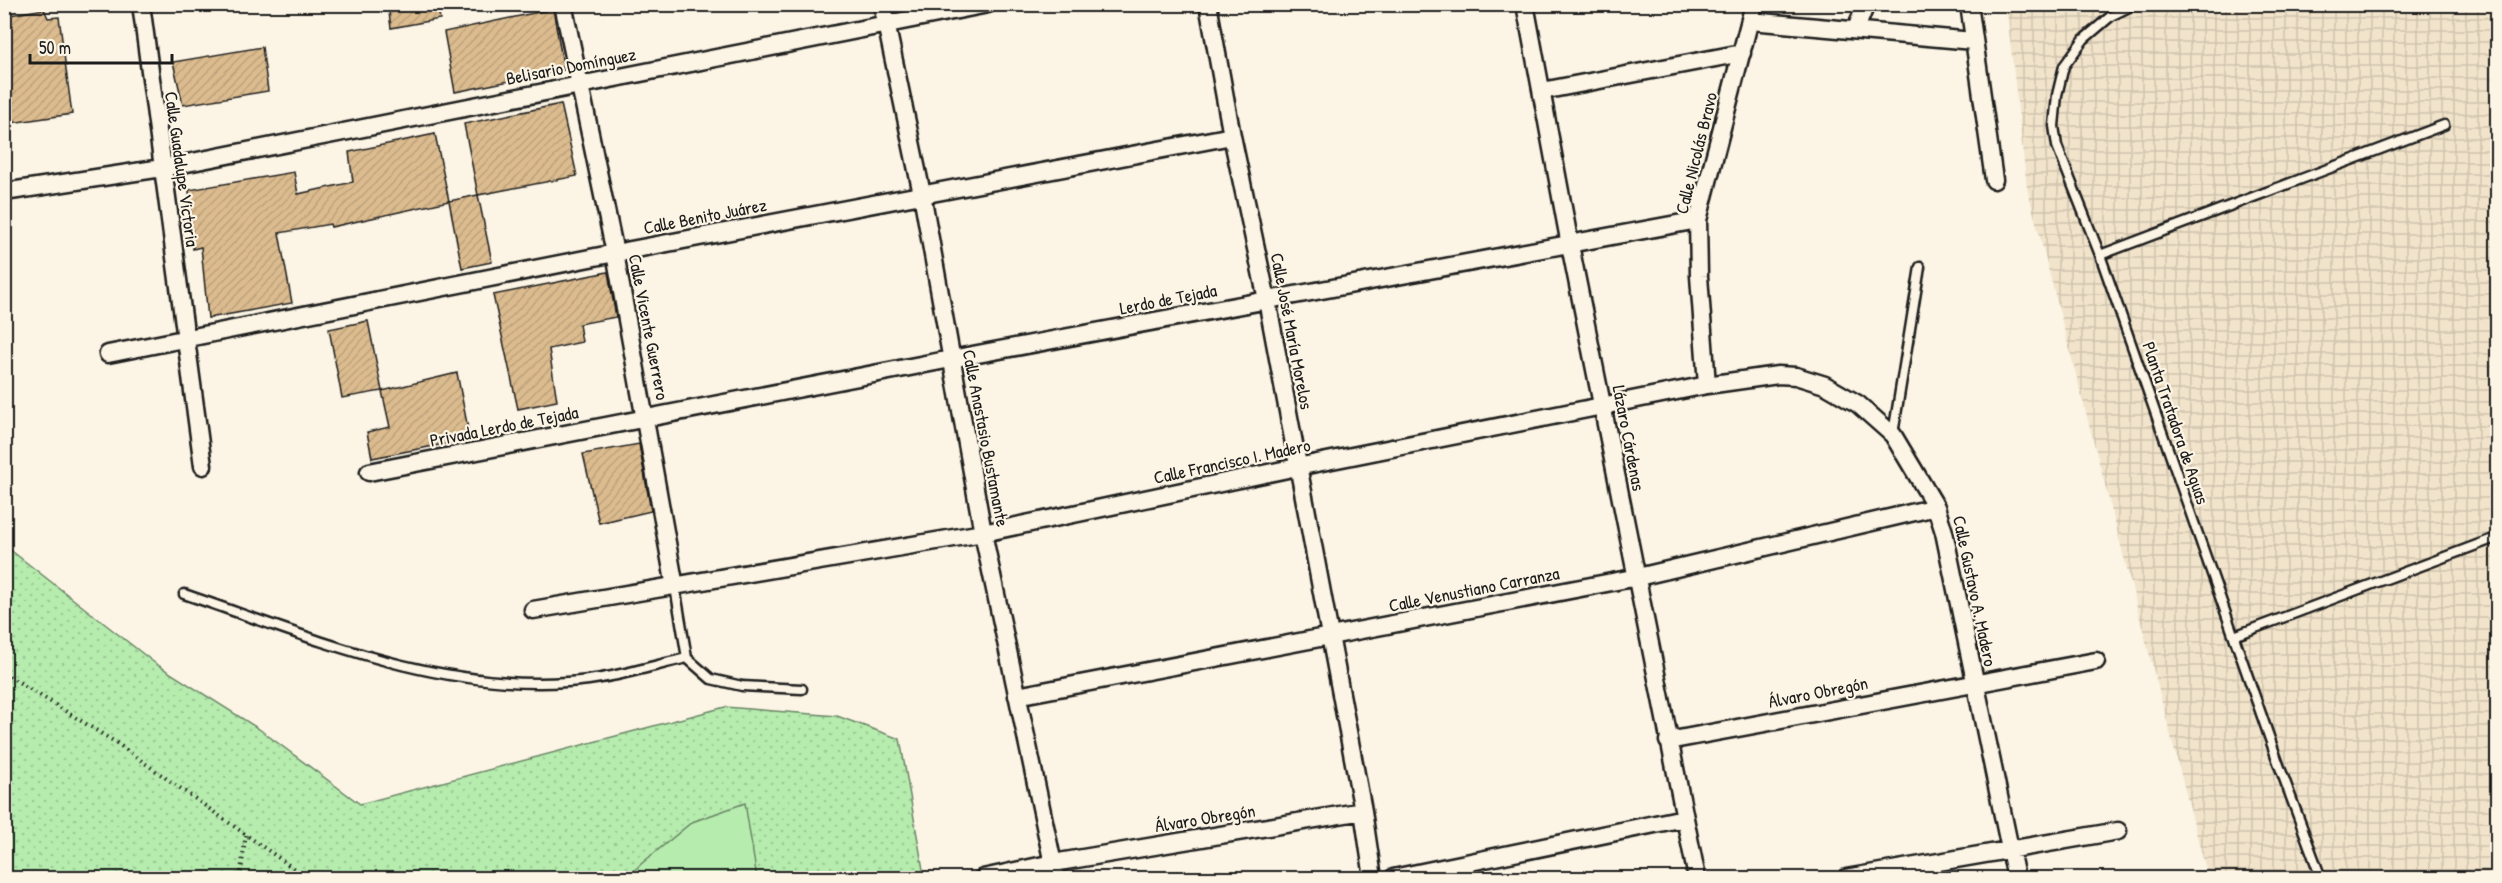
<svg xmlns="http://www.w3.org/2000/svg" width="2502" height="883" viewBox="0 0 2502 883" font-family="'Patrick Hand',sans-serif">
<style>
.industrial{fill:url(#industrial-grid)}
.grass{fill:url(#grass-dots);stroke:#698465;stroke-width:1.5}
.pitch{fill:#b6ecae;stroke:#698465;stroke-width:1.5}
.building{fill:url(#building-hatch);stroke:#1c1c1c;stroke-width:1.5}
.lines{fill:none;stroke-linecap:round;stroke-linejoin:round}
.service-casing{stroke:#1c1c1c;stroke-width:13}
.minor-casing{stroke:#1c1c1c;stroke-width:21}
.path{stroke:#1c1c1c;stroke-width:4;stroke-dasharray:1.5 4.5;stroke-linecap:butt}
.service{stroke:#fcf5e5;stroke-width:8}
.minor{stroke:#fcf5e5;stroke-width:16}
.labels{text-anchor:middle;dominant-baseline:central;stroke-width:4.5;stroke-linejoin:round;paint-order:stroke}
.street-label{font-size:18px;fill:#1c1c1c;stroke:#fcf5e5}
</style>
<defs>
<pattern id="industrial-grid" width="8" height="8" patternUnits="userSpaceOnUse" patternTransform="scale(1.5)"><rect width="8" height="8" fill="#f2e4cb"/><path d="M0 4h8M4 0v8" fill="none" stroke="#cfc3ae"/></pattern>
<pattern id="grass-dots" width="8" height="8" patternUnits="userSpaceOnUse" patternTransform="scale(1.5)"><rect width="8" height="8" fill="#b6ecae"/><path d="M2 2h.1M6 6h.1" fill="none" stroke="#9cca95" stroke-width="1.8" stroke-linecap="round"/></pattern>
<pattern id="building-hatch" width="6" height="6" patternUnits="userSpaceOnUse" patternTransform="scale(1.5)"><rect width="6" height="6" fill="#dcbc8f"/><path d="M-1 1l2-2M0 6l6-6M5 7l2-2" fill="none" stroke="#bca17b"/></pattern>
</defs>
<rect width="100%" height="100%" fill="#fcf5e5"/>
<filter id="ink" filterUnits="userSpaceOnUse"><feTurbulence type="fractalNoise" baseFrequency=".0167" numOctaves="2"/><feDisplacementMap in="SourceGraphic" scale="12" xChannelSelector="R" yChannelSelector="G"/><feConvolveMatrix kernelMatrix="1 2 1 2 8 2 1 2 1" color-interpolation-filters="sRGB"/></filter>
<g filter="url(#ink)">
<path class="industrial" d="M2006 5H2497V878H2208L2027 188Z"/>
<path class="grass" d="M4 545 156 664 259 729 360 804 725 707 837 716 900 739 924 875 899 878H5Z"/>
<path class="pitch" d="M745 803 757 878H627L641 864 692 822Z"/>
<path class="building" d="M388 4H437L440 19 391 28Z
M44 9 48 18 59 17 72 114 4 124V16Z
M553 9 564 70 455 92 444 32Z
M262 47 268 91 183 105 173 62Z
M561 104 577 176 478 195 464 124Z
M435 134 449 201 331 227 330 224 279 233 292 303 208 318 201 247 193 249 189 190 294 172 298 194 353 182 349 152Z
M478 195 492 262 462 268 449 201Z
M608 272 616 317 579 324 582 342 549 349 557 401 518 409 493 295Z
M368 321 382 391 342 398 329 329Z
M457 373 470 439 372 458 367 432 390 427 382 391Z
M639 444 651 511 599 523 583 454Z"/>
<g class="lines">
<g class="service-casing">
<path id="service" d="M2135 4 2111 16 2084 39 2064 66 2057 95 2054 126 2057 146 2100 255 2279 765 2321 878
M2100 255 2444 125
M1893 434 1920 267
M675 587 687 658 711 679 742 686 802 689
M184 594C308 636 434 691 567 682 607 680 648 667 687 658
M2234 636 2498 537"/>
</g>
<g class="minor-casing">
<path id="minor" d="M141 4 203 466
M563 4 615 253 675 587
M882 4 922 194 983 533 1056 878
M1208 4 1232 136 1267 300 1363 811 1373 878
M1525 4 1570 245 1697 878
M1969 4 1994 180
M1750 21 1973 41
M1856 29 1866 4
M1542 91 1742 53
M4 192 162 168 988 4
M108 354 615 253 1232 136
M1707 385 1699 276 1698 220 1754 4
M369 472 951 359 1698 220
M533 610 983 533 1297 467 1707 385 1778 375 1796 376 1825 385 1858 404 1893 435 1936 507 1944 532 2016 878
M1017 696 1638 577 1936 507
M1668 741 2096 661
M983 878 1053 863 1363 811
M1393 878 1684 818
M1846 878 2118 831"/>
</g>
<path class="path" d="M4 673 115 742 307 878
M240 878 246 834"/>
<use href="#service" class="service"/>
<use href="#minor" class="minor"/>
</g>
</g>
<g class="labels">
<g class="street-label">
<text transform="translate(571 66) rotate(-11)">Belisario Domínguez</text>
<text transform="translate(1696 153) rotate(-76)">Calle Nicolás Bravo</text>
<text transform="translate(182 169) rotate(82)">Calle Guadalupe Victoria</text>
<text transform="translate(705 216) rotate(-11)">Calle Benito Juárez</text>
<text transform="translate(1168 299) rotate(-11)">Lerdo de Tejada</text>
<text transform="translate(649 327) rotate(79)">Calle Vicente Guerrero</text>
<text transform="translate(1292 331) rotate(79)">Calle José María Morelos</text>
<text transform="translate(2176 423) rotate(71)">Planta Tratadora de Aguas</text>
<text transform="translate(504 426) rotate(-11)">Privada Lerdo de Tejada</text>
<text transform="translate(986 438) rotate(79)">Calle Anastasio Bustamante</text>
<text transform="translate(1629 438) rotate(79)">Lázaro Cárdenas</text>
<text transform="translate(1232 461) rotate(-12)">Calle Francisco I. Madero</text>
<text transform="translate(1474 589) rotate(-11)">Calle Venustiano Carranza</text>
<text transform="translate(1975 591) rotate(78)">Calle Gustavo A. Madero</text>
<text transform="translate(1818 692) rotate(-11)">Álvaro Obregón</text>
<text transform="translate(1205 818) rotate(-9)">Álvaro Obregón</text>
</g>
</g>
<rect width="2502" height="883" fill="none" stroke="#fcf5e5" stroke-width="24"/>
<rect x="12" y="12" width="2478" height="859" fill="none" stroke="#1c1c1c" stroke-width="2" filter="url(#ink)"/>
<path d="M30 54v9h142v-9" fill="none" stroke="#1c1c1c" stroke-width="3"/>
<text x="39" y="54" font-size="18" fill="#1c1c1c" stroke="#fcf5e5" stroke-width="4.5" paint-order="stroke">50 m</text>
</svg>
